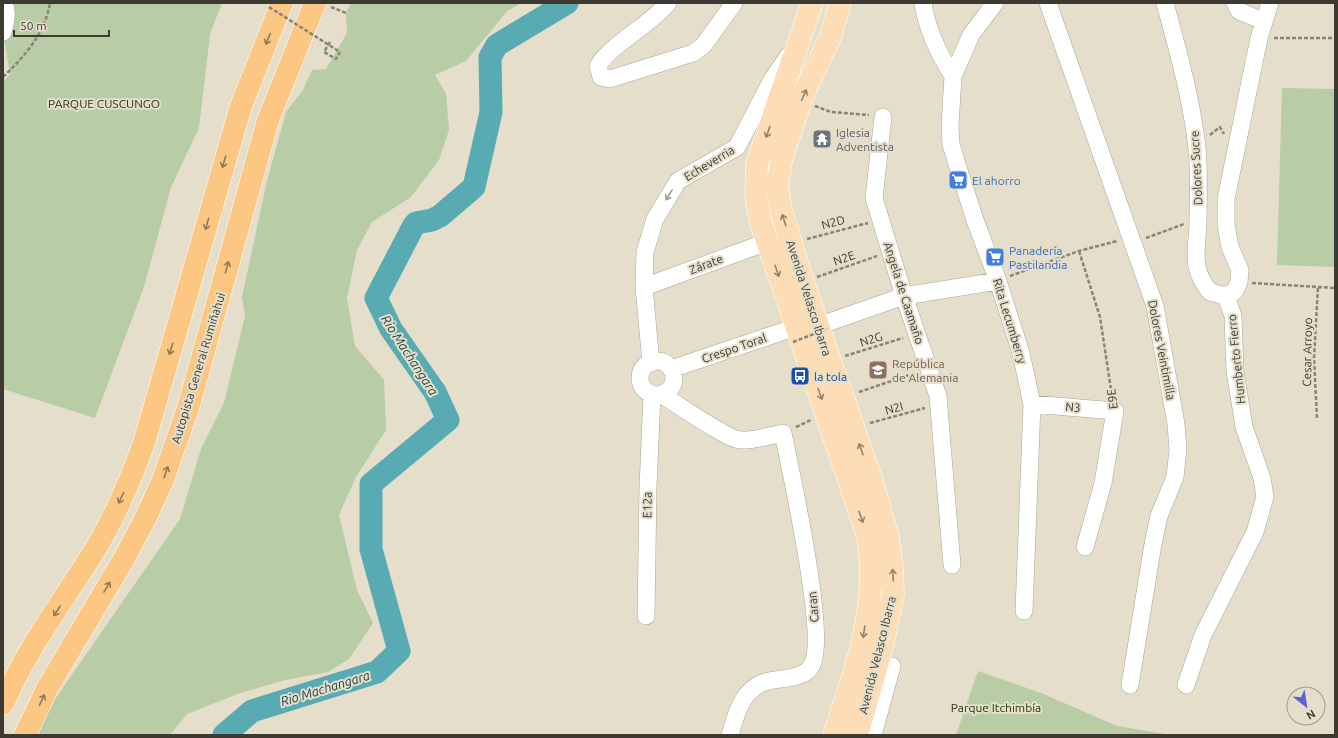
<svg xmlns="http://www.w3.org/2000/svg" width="1338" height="738" viewBox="0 0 1338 738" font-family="Ubuntu,sans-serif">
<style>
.green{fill:#b8cca5}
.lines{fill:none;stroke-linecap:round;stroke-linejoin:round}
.river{stroke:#59abb3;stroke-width:23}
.minor-casing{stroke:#aba693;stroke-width:18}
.major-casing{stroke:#fff;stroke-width:23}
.highway-casing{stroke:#fff;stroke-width:23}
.path{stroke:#888577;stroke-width:2.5;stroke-dasharray:4 2;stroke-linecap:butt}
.minor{stroke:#fff;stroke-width:17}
.major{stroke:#fdddb5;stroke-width:22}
.highway{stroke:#fbc783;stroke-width:22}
.path-bridge{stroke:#888577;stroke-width:2.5;stroke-dasharray:4 2;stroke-linecap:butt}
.oneway{stroke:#927956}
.oneway2{stroke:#93836d}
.oneway3{stroke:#9e9c98}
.labels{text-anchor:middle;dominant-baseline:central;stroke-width:4;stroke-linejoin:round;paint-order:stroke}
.park-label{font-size:12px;fill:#25360e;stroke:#e4deca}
.worship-label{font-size:12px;fill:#5b616d;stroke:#e4deca;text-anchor:start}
.street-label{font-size:12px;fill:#3c3a32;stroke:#e4deca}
.shop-label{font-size:12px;fill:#366cbe;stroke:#e4deca;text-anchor:start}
.education-label{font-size:12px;fill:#785e54;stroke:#e4deca;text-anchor:start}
.transit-label{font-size:12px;fill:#164399;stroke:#e4deca;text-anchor:start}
.water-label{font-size:13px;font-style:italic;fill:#173e42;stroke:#e4deca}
</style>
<rect width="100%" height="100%" fill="#e4deca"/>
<path class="green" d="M3 3H222L210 34 199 128 171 187 144 287 95 418 3 389V81L10 75 3 31Z
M351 3H521L507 11 466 61 435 75 446 94 449 130 439 160 411 197 372 222 357 250 347 298 355 346 384 380 386 430 356 477 339 515 357 590 373 623 349 659 328 672 285 680 240 693 187 714 170 735H36L44 715 180 519 201 449 224 403 245 316 242 297 267 181 286 112 303 90 312 70 326 69 347 33 346 13Z
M1282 88 1335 89V267L1277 265Z
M978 671 1041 693 1117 726 1171 735H956Z"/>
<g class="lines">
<path class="river" d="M224 735 252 711 377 672 399 651 371 549V484L448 420 435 392 391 329 376 298 413 227 416 223 432 220 440 216 474 187 491 112 490 57 497 45 567 3"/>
<g class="minor-casing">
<path id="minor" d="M668 3C649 26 611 44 598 66L601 77 610 79 693 53 703 46 734 3
M923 3C927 30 938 53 953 76
M995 3 971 35 953 76 950 126 951 144 956 161 975 220 998 281 1021 353 1032 404 1024 611
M1048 3 1155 306 1176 424 1178 449 1175 477 1159 516 1153 544 1130 685
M1165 3C1177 48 1190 93 1196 140 1200 166 1198 196 1198 222 1197 252 1190 267 1210 292L1226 296
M1235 3 1239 11 1263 21
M3 32C6 21 8 13 4 3
M883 117 874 198 904 296 938 396 952 565
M644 287 767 242
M1226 296 1235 291 1239 282 1240 270 1230 247 1226 225V199L1259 38 1270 3
M818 326 904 296 998 281
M640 378a17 17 0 1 1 34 0a17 17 0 1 1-34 0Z
M651 363 644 287 645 252 655 219 678 181 737 147 773 78 789 55
M671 369 796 327
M662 395C676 403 727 439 740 440 754 441 769 436 783 433 790 468 830 646 810 668 805 675 797 676 789 678 780 679 770 680 762 683 741 692 736 715 730 735
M1032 404 1115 411 1103 483 1085 547
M646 616 648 488 652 395
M1186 685 1203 635 1255 532 1265 497 1262 478 1244 427 1235 371 1233 316 1226 296
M873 735 892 666"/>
</g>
<g class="major-casing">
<path id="major" d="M812 3 757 164 756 196 760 220 867 534C881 602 855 672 834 735
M840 3 831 35 801 100 782 157 777 186 781 210 803 282 872 481 888 537 892 566 893 595 882 648 857 735"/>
</g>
<g class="highway-casing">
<path id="highway" d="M3 704C26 649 65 599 96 548 116 515 131 479 144 443L241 106 282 3
M25 735 48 687 125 557 146 517 163 480 189 405 268 120 315 3"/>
</g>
<path class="path" d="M331 7 346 13
M1274 38H1335
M330 42 324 52 336 59 340 52
M3 77C25 56 45 33 50 3
M815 106 831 112 869 115
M1210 135 1220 127 1224 134
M1146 238 1184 224
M807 239 868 223
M1079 251 1100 317 1112 396
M1010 276 1079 251 1117 241
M817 277 877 256
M1252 283 1335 288
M845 356 903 338
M859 392 915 373
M1317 418 1314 358 1318 287
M870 423 925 408
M796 427 811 420"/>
<use href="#minor" class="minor"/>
<use href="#major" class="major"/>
<use href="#highway" class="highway"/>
<path class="path-bridge" d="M269 7 340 52
M793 342 827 329"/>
</g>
<defs><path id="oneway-shaft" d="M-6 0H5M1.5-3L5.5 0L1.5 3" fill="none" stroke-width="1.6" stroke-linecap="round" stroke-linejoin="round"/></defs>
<g class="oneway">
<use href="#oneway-shaft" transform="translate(268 39) rotate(112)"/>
<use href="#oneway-shaft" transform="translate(224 162) rotate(106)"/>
<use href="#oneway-shaft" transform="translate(207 224) rotate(106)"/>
<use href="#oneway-shaft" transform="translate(227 267) rotate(-75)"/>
<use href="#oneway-shaft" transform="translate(171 349) rotate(107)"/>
<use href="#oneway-shaft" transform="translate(166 472) rotate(-71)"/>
<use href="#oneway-shaft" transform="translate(121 498) rotate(116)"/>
<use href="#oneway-shaft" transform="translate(107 587) rotate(-59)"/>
<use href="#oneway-shaft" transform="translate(57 611) rotate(123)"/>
<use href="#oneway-shaft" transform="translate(42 700) rotate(-64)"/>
</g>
<g class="oneway2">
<use href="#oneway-shaft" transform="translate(804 95) rotate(-66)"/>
<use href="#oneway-shaft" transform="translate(768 132) rotate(109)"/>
<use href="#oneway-shaft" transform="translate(784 220) rotate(-107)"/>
<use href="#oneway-shaft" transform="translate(777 271) rotate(71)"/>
<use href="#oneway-shaft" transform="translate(820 394) rotate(71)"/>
<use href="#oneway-shaft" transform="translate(861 449) rotate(-109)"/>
<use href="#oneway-shaft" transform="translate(861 517) rotate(70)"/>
<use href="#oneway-shaft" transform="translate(893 575) rotate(-92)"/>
<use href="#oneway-shaft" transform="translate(864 632) rotate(98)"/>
</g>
<use class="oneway3" href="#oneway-shaft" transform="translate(669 195) rotate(122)"/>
<defs>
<g id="temple-square" transform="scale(1)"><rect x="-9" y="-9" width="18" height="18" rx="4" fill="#6b7280" stroke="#e4deca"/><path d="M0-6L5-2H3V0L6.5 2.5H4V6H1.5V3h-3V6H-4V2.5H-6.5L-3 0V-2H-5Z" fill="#fff"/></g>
<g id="supermarket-square" transform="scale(1)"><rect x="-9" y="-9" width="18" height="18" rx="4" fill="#3f7fe0" stroke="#e4deca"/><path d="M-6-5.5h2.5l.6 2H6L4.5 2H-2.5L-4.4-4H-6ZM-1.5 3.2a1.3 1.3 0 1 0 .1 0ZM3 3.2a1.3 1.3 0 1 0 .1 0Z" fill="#fff"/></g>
<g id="school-square" transform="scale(1)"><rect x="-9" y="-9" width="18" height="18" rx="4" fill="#8d6e63" stroke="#e4deca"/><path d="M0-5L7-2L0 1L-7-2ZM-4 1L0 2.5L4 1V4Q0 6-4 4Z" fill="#fff"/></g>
<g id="bus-square" transform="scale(1)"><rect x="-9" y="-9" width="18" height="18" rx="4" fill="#1a4fb4" stroke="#e4deca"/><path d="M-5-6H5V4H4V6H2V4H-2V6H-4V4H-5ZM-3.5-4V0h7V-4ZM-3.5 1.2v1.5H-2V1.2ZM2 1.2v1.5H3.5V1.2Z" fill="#fff"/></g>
</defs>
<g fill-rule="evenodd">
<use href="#temple-square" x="822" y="139"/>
<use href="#supermarket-square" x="958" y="180"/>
<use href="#supermarket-square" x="995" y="257"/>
<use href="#school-square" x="878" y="370"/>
<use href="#bus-square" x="800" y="376"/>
</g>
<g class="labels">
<g class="park-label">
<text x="104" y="103">PARQUE CUSCUNGO</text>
<text x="996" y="707">Parque Itchimbía</text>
</g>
<g class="worship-label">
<text x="836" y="132">Iglesia<tspan x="836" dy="14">Adventista</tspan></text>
</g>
<g class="street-label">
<text transform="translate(709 163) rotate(-31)">Echeverria</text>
<text transform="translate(1196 168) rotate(-93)">Dolores Sucre</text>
<text transform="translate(833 222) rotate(-15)">N2D</text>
<text transform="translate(844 258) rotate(-19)">N2E</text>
<text transform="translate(706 264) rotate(-21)">Zárate</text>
<text transform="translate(904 293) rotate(72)">Angela de Caamaño</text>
<text transform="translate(809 298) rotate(72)">Avenida Velasco Ibarra</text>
<text transform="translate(1010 321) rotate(73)">Rita Lecumberry</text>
<text transform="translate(871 339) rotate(-17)">N2G</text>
<text transform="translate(734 348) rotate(-19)">Crespo Toral</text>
<text transform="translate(1162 350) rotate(79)">Dolores Veintimilla</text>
<text transform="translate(1307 352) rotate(-89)">Cesar Arroyo</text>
<text transform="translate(1236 359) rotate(-96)">Humberto Fierro</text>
<text transform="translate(198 368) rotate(-73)">Autopista General Rumiñahui</text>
<text transform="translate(1112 399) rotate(-97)">E9E</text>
<text transform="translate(1073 407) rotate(5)">N3</text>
<text transform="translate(894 408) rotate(-15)">N2I</text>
<text transform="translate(647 505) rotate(-89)">E12a</text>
<text transform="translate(813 607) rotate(-95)">Caran</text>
<text transform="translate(877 655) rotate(-76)">Avenida Velasco Ibarra</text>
</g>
<g class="shop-label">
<text x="972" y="180">El ahorro</text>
<text x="1009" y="250">Panadería<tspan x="1009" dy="14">Pastilandia</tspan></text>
</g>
<g class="education-label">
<text x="892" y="363">República<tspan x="892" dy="14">de Alemania</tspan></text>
</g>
<g class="transit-label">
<text x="814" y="376">la tola</text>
</g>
<g class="water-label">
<text transform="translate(410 355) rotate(57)">Rio Machangara</text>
<text transform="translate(325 688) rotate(-17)">Rio Machangara</text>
</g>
</g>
<rect width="1338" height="738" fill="none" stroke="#3c3a32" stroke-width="8"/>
<g transform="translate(1306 706) rotate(150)"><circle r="19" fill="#e4deca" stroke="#a19c8d"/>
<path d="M0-3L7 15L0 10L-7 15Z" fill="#5c60d8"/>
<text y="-6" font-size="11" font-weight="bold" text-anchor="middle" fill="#3c3a32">N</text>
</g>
<path d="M14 30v6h95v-6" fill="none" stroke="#3c3a32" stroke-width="2"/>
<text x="20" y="30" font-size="12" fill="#3c3a32" stroke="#e4deca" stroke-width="3" paint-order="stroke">50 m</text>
</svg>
